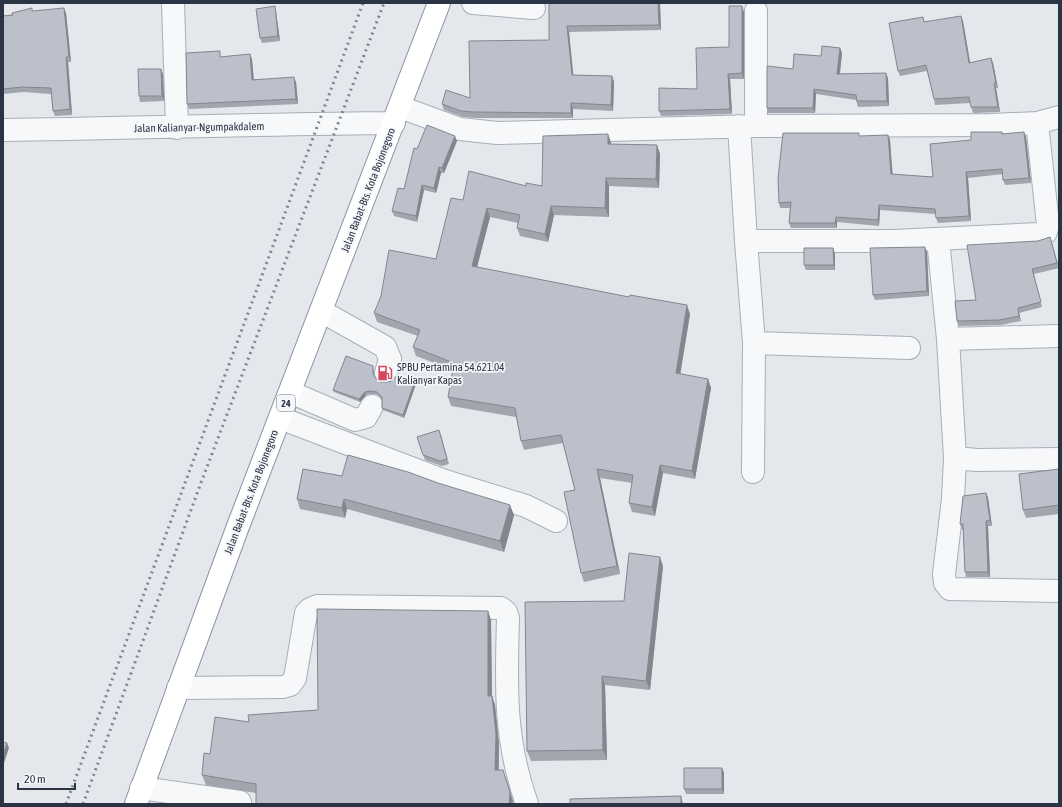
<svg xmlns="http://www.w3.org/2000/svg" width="1062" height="807" viewBox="0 0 1062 807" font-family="'Asap Condensed',sans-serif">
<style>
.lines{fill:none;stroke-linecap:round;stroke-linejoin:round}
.minor-casing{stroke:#a9aeb7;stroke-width:24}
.highway-casing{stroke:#8b94a3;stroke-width:24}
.minor{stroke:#f7f8fa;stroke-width:22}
.highway{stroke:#fff;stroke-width:22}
.rail{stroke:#7d8696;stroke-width:3;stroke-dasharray:2 4;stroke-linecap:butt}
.wall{fill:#a1a5ae}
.shaded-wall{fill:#83868d}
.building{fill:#bbc0ca;stroke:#83868d}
.labels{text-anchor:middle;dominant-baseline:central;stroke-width:3.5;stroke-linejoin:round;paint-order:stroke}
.shield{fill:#f4f6f9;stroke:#676e7b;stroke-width:1}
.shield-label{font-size:10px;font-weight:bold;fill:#2b3445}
.street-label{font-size:11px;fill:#2b3445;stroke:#f4f6f9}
.poi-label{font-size:11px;fill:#2b3445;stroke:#f4f6f9;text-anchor:start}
</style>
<rect width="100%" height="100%" fill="#e4e7ec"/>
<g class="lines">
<g class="minor-casing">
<path id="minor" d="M173 3 177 128
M473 3 534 8
M400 107 460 129 497 133 756 126 992 125 1037 123 1059 117
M739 126 746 241 754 343 909 348
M756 126V11
M3 130C133 128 264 124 394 123
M938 239 948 339 955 458 977 460 1059 459
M746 241H894L1039 234 1046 232 1048 225 1037 123
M321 311 385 347 390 359 386 373
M948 339 1059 336
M290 392 355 420 366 417 372 406
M280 418 445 481 526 506 556 521
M955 458 953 499 944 574 945 583 950 589 1059 591
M753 472 754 343
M178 688 283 687 290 685 295 678 306 613 310 609 317 606 501 608 506 612 508 618C506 686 504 739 527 804
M141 788 240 802"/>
</g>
<g class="highway-casing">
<path id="highway" d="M136 804 237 529 439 3"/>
</g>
<use href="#minor" class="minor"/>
<use href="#highway" class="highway"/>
<path class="rail" d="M66 804 363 3
M83 804 202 480 384 3"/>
</g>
<path class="wall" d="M549 3H660L661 30 569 32 573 75 612 76 614 82 613 111 573 109V118H475L463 117 444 110 442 104 470 98 549 40Z
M275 6 276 12 280 41 262 43 260 38Z
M742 6 744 12V79H730L732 114 661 116 659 111 697 89 729 47Z
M32 11 66 13 71 62H68L72 115 55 116 53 111 51 94 24 92 3 94V16Z
M963 21 970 63 991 58 993 63 998 88H996L1000 112 973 113 970 103 935 105 934 99 927 71 900 76 898 71 925 22Z
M840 48 842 53 840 74 888 78 889 106 858 107 856 100 816 94 815 113H768L767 108 821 56Z
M222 57 252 59 254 79 296 82 298 104 189 109 187 104Z
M163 74 164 101 140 102 139 96Z
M1003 133 1026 137 1031 183 1005 185 1003 180V174L968 178 971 221 938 223 936 218V214L880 210 879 226 837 222V228H791L789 223 790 208H780L779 203 860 136 888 135 890 140 892 174 933 177 971 140Z
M457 141 444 173H441L436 193 424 190 417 222 394 216 392 211 404 189 417 149Z
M611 142V144L657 145 660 154 659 188 609 186V217L554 215 548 242 520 236 517 228 518 223 490 217 477 267 690 314 680 374 708 379 711 388 695 479 663 473 655 516 632 512 629 503 632 483 600 478 620 574 584 582 581 573 575 490 563 443 524 450 521 441 516 417 451 406 448 397 453 370 416 356 413 347 418 336 377 322 374 313 436 259 463 200 526 186H542Z
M1050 237 1059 268 1034 274 1042 307 1019 313 1021 321 1001 325 959 326 957 321 976 300 1038 241Z
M833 248 835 254V270H806L804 265Z
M927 252 929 296 875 300 873 295Z
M374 369V375L376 379 381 382 415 381 416 384 404 418 383 410 382 408V399L378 395 371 394 366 395 360 402 334 392 333 390Z
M441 435 449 464 442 466 425 460 417 437Z
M303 469 514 515 504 552 347 509 345 518 300 509 297 499Z
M1059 469V514L1026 518 1023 510Z
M986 493 988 498 992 526H988L990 577H966L965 572 963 530H962L960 524Z
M663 566 650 690 605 685 607 760 531 761 527 751 624 601Z
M488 611 491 620 492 696 495 705 499 745V770L506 779 513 801 256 793 206 785 202 775 210 754 249 722 318 710Z
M722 768 724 773V794H686L684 789Z"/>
<path class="shaded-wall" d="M658 3H660L661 30 659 25Z
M275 6 276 12 280 41 278 36Z
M742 6 744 12V79L742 73Z
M64 8 66 13 71 62 69 57Z
M961 16 963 21 971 68 969 63Z
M567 26 569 32 574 81 572 75Z
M840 48 842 53 839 79 837 74Z
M250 54 252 59 254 85 252 80Z
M66 57 68 62 72 115 70 109Z
M991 58 993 63 998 88 996 83Z
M161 69 163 74 164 101 162 96Z
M886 73 888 78 889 106 887 101Z
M728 74 730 79 732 114 730 109Z
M612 76 614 82 613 111 611 105Z
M294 77 296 82 298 104 296 99Z
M994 83 996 88 1000 112 998 107Z
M814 89 816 94 815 113 813 108Z
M571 103 573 109V118L571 113Z
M1024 132 1026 137 1031 183 1029 178Z
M608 134 611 142V152L608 144Z
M888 135 890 140 893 179 891 174Z
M455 136 457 141 444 173 442 168Z
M657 145 660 154 659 188 656 179Z
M439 167 441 173 436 193 434 188Z
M966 172 968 178 971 221 969 216Z
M606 178 609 186V217L605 208Z
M422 185 424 190 417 222 416 216Z
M879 205 880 210 879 226 878 220Z
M551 206 554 215 548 242 545 234Z
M487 208 490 217 475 275 472 266Z
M836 217 837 222V228L835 223Z
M1050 237 1052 243 1059 268 1057 263Z
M925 247 927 252 929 296 927 291Z
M833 248 835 254V270L834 265Z
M687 305 690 314 679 382 676 373Z
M1018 308 1019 313 1021 321 1019 316Z
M708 379 711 388 695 479 692 471Z
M415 381 416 384 404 418 403 415Z
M365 392 366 395 360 402 359 399Z
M660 465 663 473 655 516 652 507Z
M597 469 600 478 620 574 617 566Z
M986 493 988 498 992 526 990 520Z
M344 499 347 509 345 518 342 508Z
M510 505 514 515 504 552 500 541Z
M986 521 988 526 990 577 988 572Z
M660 557 663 566 650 690 646 681Z
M488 611 491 620 492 705 488 696Z
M602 676 605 685 607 760 603 750Z
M492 696 495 705 499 745 498 779 495 770Z
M7 743 9 748 3 766V755Z
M722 768 724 773V794L722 789Z
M503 770 513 801V804H509Z
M681 796 683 804H681Z"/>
<path class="building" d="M549 3H658L659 25 567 26 572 75 612 76 611 105 571 103V113L473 112 461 111 442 104 446 90 470 98 469 41 549 40Z
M275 6 278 36 260 38 256 9Z
M729 6H742V73L728 74 730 109 659 111V88L697 89 696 48 729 47Z
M32 8V11L64 8 69 57H66L70 109 53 111 51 88 22 87 3 89V16L13 15 12 13Z
M961 16 969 63 991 58 996 83H994L998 107H971L969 97 934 99 926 65 898 71 889 23 923 17 924 22Z
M822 46 840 48 837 74 886 73 887 101H857L856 95 814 89 813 108H767V66L793 69 794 54 821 56Z
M220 51V57L250 54 252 80 294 77 296 99 187 104 186 53Z
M138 69H161L162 96H139Z
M427 125 455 136 442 168 439 167 434 188 422 185 416 216 392 211 398 188 404 189 414 148 417 149Z
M971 132H1002V134L1024 132 1029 178 1003 180 1002 169 966 172 969 216 936 218 935 209 879 205 878 220 836 217 835 223H789L791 202 779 203 778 178 783 133H859V136L888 135 891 174 933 177 930 144 971 140Z
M608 134V144L657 145 656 179 606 178 605 208 551 206 545 234 517 228 520 215 487 208 472 266 629 297 630 295 687 305 676 373 708 379 692 471 660 465 652 507 629 503 633 475 597 469 617 566 581 573 564 492 575 490 561 435 521 441 515 408 448 397 454 363 413 347 420 330 374 313 381 296 389 250 436 259 451 198 463 200 469 171 526 186V183L542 186 543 136Z
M1050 237 1057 263 1032 269 1041 302 1018 308 1019 316 999 320 957 321 955 301 976 300 967 245 1038 241Z
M925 247 927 291 873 295 870 248Z
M804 248H833L834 265H804Z
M346 356 373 366V374L376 379 381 382H388L393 380 397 375 415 381 403 415 382 408V397L377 392 370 391 365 392 359 399 333 390Z
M439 430 447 459 440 461 423 455 417 437Z
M348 455 408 472 438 483 510 505 500 541 344 499 342 508 297 499 303 469 342 476Z
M1059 469V505L1023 510 1019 474Z
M986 493 990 520 986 521 988 572H965L963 524H960L963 496Z
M629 553 660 557 646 681 602 676 603 750 527 751 525 602 624 601Z
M317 609 488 611V696H492L496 735 495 770H503L510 792 509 804H256V784L202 775 204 753 210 754 215 717 249 722 248 715 318 710Z
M3 742 7 743 3 755Z
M684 768H722V789H684Z
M681 796V804H570V799Z"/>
<defs>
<g id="fuel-bare" transform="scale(1.2)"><path d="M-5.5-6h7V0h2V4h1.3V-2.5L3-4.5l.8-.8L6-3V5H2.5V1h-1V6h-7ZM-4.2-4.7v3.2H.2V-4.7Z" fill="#d1495b" stroke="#f4f6f9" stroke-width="2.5" paint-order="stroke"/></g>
</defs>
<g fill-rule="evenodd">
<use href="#fuel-bare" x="385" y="373"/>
</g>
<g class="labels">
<rect class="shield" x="277" y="395" width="18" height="16" rx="3"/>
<g class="shield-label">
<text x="286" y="403">24</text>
</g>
<g class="street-label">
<text transform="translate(199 127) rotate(-1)">Jalan Kalianyar-Ngumpakdalem</text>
<text transform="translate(368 190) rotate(-69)">Jalan Babat-Bts. Kota Bojonegoro</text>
<text transform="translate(251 492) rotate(-69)">Jalan Babat-Bts. Kota Bojonegoro</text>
</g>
<g class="poi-label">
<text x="397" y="367">SPBU Pertamina 54.621.04<tspan x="397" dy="13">Kalianyar Kapas</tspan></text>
</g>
</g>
<rect width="1062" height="807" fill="none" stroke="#2b3445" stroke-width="8"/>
<path d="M18 783v6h57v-6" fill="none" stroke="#2b3445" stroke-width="2"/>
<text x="24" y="783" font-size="12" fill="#2b3445" stroke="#f4f6f9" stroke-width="3" paint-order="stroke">20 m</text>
</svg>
